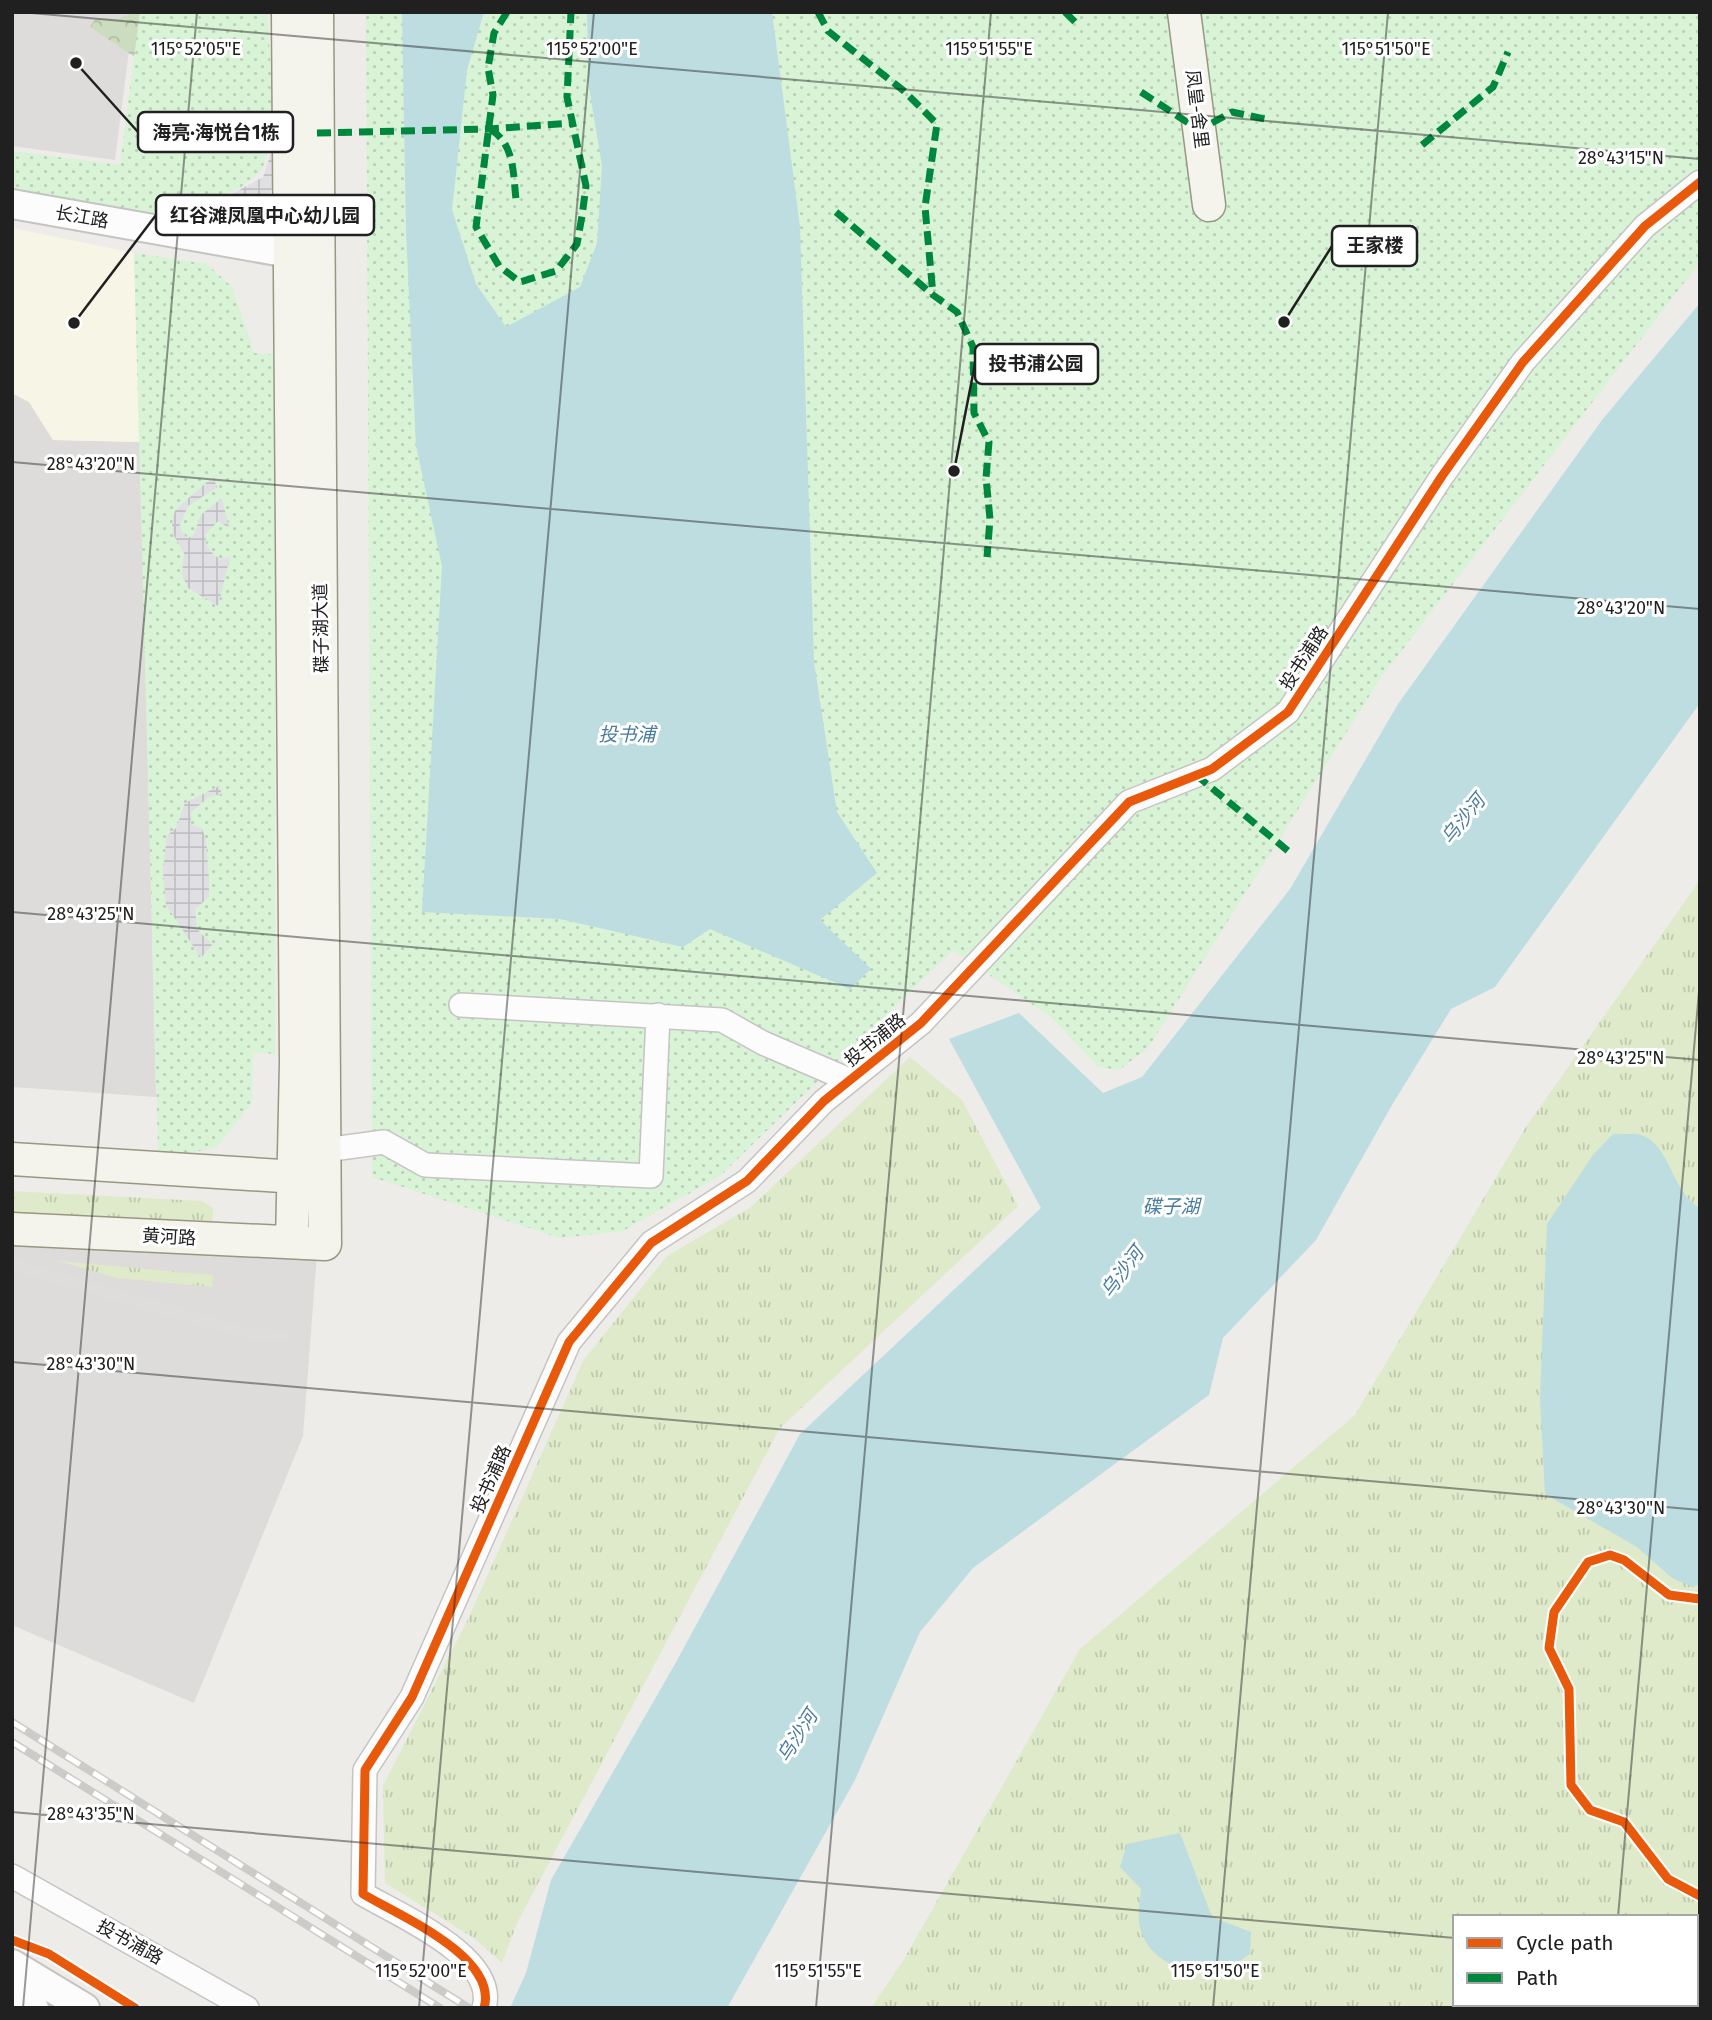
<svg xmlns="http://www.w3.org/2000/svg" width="1712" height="2020" viewBox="0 0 1712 2020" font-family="'Fira Sans','Noto Sans SC',sans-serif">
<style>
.residential{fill:#dddcda}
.education{fill:#f7f5e5}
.grass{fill:url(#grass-tufts);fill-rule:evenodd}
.forest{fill:url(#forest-crowns)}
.park{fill:url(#park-dots)}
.parking{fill:#dedddc}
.plaza{fill:url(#plaza-grid)}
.water{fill:#bddde1}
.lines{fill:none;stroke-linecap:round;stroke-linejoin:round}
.minor-casing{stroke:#c5c4c3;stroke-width:26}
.tertiary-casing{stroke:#c5c4c3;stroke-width:32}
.secondary-casing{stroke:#989780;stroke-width:35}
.minor{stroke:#fcfcfc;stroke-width:23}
.tertiary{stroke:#fcfcfc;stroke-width:28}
.secondary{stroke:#f4f3ec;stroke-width:32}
.rail-casing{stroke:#cbcbca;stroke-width:8}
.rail{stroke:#fff;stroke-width:5;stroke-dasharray:16;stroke-linecap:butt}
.quiet{stroke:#00873e;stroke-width:7;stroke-dasharray:14 7;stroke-linecap:butt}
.cycleway-casing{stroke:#fff;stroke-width:13}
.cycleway{stroke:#e8590c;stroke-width:9}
.ticks{fill:none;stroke:#202020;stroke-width:2;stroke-opacity:0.45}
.labels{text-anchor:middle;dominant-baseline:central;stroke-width:6;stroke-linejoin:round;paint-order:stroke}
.street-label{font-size:18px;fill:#202020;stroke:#fff}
.water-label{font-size:19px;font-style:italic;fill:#487b9e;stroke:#fff}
.ticks-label{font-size:18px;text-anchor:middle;fill:#202020;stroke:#fff;stroke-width:6;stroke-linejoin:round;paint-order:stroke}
.leader{fill:none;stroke:#202020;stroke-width:2.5}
.callout-dot{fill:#202020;stroke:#fff;stroke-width:2.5}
.callout{fill:#fff;stroke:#202020;stroke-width:2.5}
.callout-label{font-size:19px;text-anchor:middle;font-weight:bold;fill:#202020}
</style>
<defs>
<pattern id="grass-tufts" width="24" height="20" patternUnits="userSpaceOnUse" patternTransform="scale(1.75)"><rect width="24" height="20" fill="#deeac9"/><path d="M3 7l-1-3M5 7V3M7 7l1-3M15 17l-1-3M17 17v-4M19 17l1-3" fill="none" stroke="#bec8ac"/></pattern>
<pattern id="forest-crowns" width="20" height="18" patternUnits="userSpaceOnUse" patternTransform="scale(1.75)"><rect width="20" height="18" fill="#ccdcbf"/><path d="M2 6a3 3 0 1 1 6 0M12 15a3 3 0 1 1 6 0" fill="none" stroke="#afbca4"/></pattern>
<pattern id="park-dots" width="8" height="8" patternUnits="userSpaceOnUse" patternTransform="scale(1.75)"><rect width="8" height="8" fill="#d8f3d5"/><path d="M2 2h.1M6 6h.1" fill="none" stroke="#b9d0b7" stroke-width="1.8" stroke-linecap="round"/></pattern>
<pattern id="plaza-grid" width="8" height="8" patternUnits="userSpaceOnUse" patternTransform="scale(1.75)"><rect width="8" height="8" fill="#e0dfe3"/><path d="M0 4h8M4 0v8" fill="none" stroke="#c0bfc2"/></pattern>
</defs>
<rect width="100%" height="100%" fill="#eeece9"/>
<path class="residential" d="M12 12H134L115 160 12 146Z
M12 393 29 402 53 440 140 442 156 1097 12 1087Z
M12 1240 317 1254 303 1436 194 1703 12 1625Z"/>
<path class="education" d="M12 228 134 253 140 442 53 440 29 402 12 393Z"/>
<path class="grass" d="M1700 880V2008H871L903 1961 1080 1649 1355 1415 1526 1127ZM1455 1917H1696V2004H1455Z
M910 1057 962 1100 1018 1206 780 1428 517 1923 502 1963 474 1938 385 1883 383 1786 469 1617 583 1361 667 1256 751 1207Z
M12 1191 202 1201 213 1208 212 1227 12 1222Z
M58 1261 213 1275 212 1287 117 1278Z"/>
<path class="forest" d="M135 12H192L136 58 90 27 96 18 118 19Z"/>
<path class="park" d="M140 12H267L275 130 262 170 240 188 176 218 12 192V151L120 165Z
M366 12H1700V262L1380 679 1148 1048 1119 1070 1098 1067 1052 1018 953 950 720 1176 623 1231 560 1238 372 1177Z
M134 253 207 264 232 287 254 353 275 355V1054L253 1052 252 1103 216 1148 188 1153 158 1151Z"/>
<path class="parking" d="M12 1259 252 1329 289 1330 288 1342 252 1340 12 1271Z"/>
<path class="plaza" d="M275 141 272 189 261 205 229 224 185 220 263 177Z
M213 477 217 487 188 506 179 527 187 538 193 536 201 515 222 498 229 528 218 521 205 535 207 546 214 555 220 559 230 557 218 606 188 588 182 575 184 553 173 534 172 522 175 511 183 503Z
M219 786 222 794 209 797 191 812V824L202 829 206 839 209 880V897L195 909 197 929 212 945 201 958 166 905 163 871 167 836 176 828 185 803Z"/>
<path class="water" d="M402 12H484L467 70 452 210 476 284 506 327 580 287 597 243 602 166 588 81 587 12H772L800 227 814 662 837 812 877 873 820 920 871 969 850 989 710 929 683 947 560 919 422 912 442 566 416 446 406 231Z
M1700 303V703L1495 987 1451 1009 1392 1105 1316 1240 1223 1338 1209 1395 973 1568 920 1632 855 1780 727 2008H510L526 1973 551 1880 675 1664 800 1434 1041 1208 949 1039 1019 1013 1103 1093 1142 1077 1290 889 1398 704 1602 420Z
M1613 1134C1621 1135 1633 1133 1641 1135 1671 1145 1671 1192 1700 1208V1584L1693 1587 1672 1578 1637 1547 1545 1494 1540 1398 1547 1224 1593 1155Z
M1180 1833 1212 1917 1251 1932 1250 1954C1242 1959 1232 1968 1222 1970 1186 1977 1145 1961 1139 1922 1138 1912 1140 1899 1141 1889L1120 1867 1127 1844Z"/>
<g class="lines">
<g class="minor-casing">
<path id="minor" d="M461 1005 722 1020 763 1043 849 1080
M325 1150 384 1142 425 1165 651 1176 658 1015
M12 1876 247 2008
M484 2008C499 1957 398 1915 363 1894L365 1770 412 1697 569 1342 651 1243 747 1181 824 1101 921 1023 1129 802 1212 769 1288 712 1442 476 1523 362 1645 226 1700 182"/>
</g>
<g class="tertiary-casing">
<path id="tertiary" d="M12 204 311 257
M12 1964 85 2008
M12 1994 34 2008"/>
</g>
<g class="secondary-casing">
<path id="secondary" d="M288 12 296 1063 292 1242
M1184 12 1209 205
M12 1159 313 1178
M12 1229 325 1244 317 12"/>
</g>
<use href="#minor" class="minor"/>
<use href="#tertiary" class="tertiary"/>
<use href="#secondary" class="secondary"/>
<g class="rail-casing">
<path id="rail" d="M12 1722 469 2008
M12 1742 440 2008"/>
</g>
<use href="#rail" class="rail"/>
<path class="quiet" d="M507 12 494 33 488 68 493 95 476 227 499 266 520 282 556 271 577 244 582 216 586 186 567 97 571 12
M818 12 828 31 904 91 937 124 925 207 933 295
M1065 12 1078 25
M1141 92 1199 130 1232 112 1265 119
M490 129C515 144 513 174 516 199
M317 133 490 129 572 123
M1422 145 1493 87 1508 52
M836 212 933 295 957 312 973 347 974 413 989 442 986 478 990 519 987 557
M1196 775 1293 855"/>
<g class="cycleway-casing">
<path id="cycleway" d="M1700 1599 1669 1595 1624 1560 1610 1555 1588 1562 1554 1612 1549 1648 1569 1689 1571 1785 1590 1810 1624 1822 1668 1879 1700 1896
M12 1940 49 1954 135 2008
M484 2008C499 1957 398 1915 363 1894L365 1770 412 1697 569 1342 651 1243 747 1181 824 1101 921 1023 1129 802 1212 769 1288 712 1442 476 1523 362 1645 226 1700 182"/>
</g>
<use href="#cycleway" class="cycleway"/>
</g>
<path class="ticks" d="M20 12 1700 159M12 462 1700 609M12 912 1700 1060M12 1362 1700 1510M12 1812 1455 1938M1618 1917 1700 980M1696 1959 1700 1960M23 2008 197 12M419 2008 594 12M816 2008 991 12M1213 2008 1388 12M1610 2008V2004"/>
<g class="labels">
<g class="street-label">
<text transform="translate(1197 109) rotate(83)">凤皇-舍里</text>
<text transform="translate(82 217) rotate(10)">长江路</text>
<text transform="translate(321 628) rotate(-91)">碟子湖大道</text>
<text transform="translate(1304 658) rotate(-57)">投书浦路</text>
<text transform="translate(875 1040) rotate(-39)">投书浦路</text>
<text transform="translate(169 1237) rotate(3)">黄河路</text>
<text transform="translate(491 1479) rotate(-66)">投书浦路</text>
<text transform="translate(130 1942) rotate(29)">投书浦路</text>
</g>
<g class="water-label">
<text x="627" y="734">投书浦</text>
<text transform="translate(1463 819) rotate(-51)">乌沙河</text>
<text x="1171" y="1206">碟子湖</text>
<text transform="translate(1122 1272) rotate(-53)">乌沙河</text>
<text transform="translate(797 1736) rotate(-57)">乌沙河</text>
</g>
</g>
<g class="ticks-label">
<text x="196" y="55">115°52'05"E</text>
<text x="592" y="55">115°52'00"E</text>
<text x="989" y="55">115°51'55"E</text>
<text x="1386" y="55">115°51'50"E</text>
<text x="1621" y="164">28°43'15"N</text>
<text x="91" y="470">28°43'20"N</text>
<text x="1621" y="614">28°43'20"N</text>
<text x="91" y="920">28°43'25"N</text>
<text x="1621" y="1064">28°43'25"N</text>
<text x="91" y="1370">28°43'30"N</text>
<text x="1621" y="1514">28°43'30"N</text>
<text x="91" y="1820">28°43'35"N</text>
<text x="421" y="1977">115°52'00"E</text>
<text x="818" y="1977">115°51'55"E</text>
<text x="1215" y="1977">115°51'50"E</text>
</g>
<path class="leader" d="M76 63L138 132M74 323L156 215M1284 322L1332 246M954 471L975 364"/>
<g class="callout-dot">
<circle cx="76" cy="63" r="7"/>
<circle cx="74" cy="323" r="7"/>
<circle cx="1284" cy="322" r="7"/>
<circle cx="954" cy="471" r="7"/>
</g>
<g class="callout">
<rect x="138" y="112" width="155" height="40" rx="7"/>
<rect x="156" y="195" width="218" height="40" rx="7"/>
<rect x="1332" y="226" width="85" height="40" rx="7"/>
<rect x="975" y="344" width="123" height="40" rx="7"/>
</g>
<g class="callout-label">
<text x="216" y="139">海亮·海悦台1栋</text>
<text x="265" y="222">红谷滩凤凰中心幼儿园</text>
<text x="1375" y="252">王家楼</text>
<text x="1036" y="370">投书浦公园</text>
</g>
<rect width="1712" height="2020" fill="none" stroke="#202020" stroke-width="28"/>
<rect x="1453" y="1915" width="245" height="91" fill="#ffffff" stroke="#a6a6a6" stroke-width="2"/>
<rect x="1467" y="1938" width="35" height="10" fill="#e8590c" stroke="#a6a6a6" stroke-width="2"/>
<text x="1516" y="1950" font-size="21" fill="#202020">Cycle path</text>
<rect x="1467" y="1973" width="35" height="10" fill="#00873e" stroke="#a6a6a6" stroke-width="2"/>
<text x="1516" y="1985" font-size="21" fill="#202020">Path</text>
</svg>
